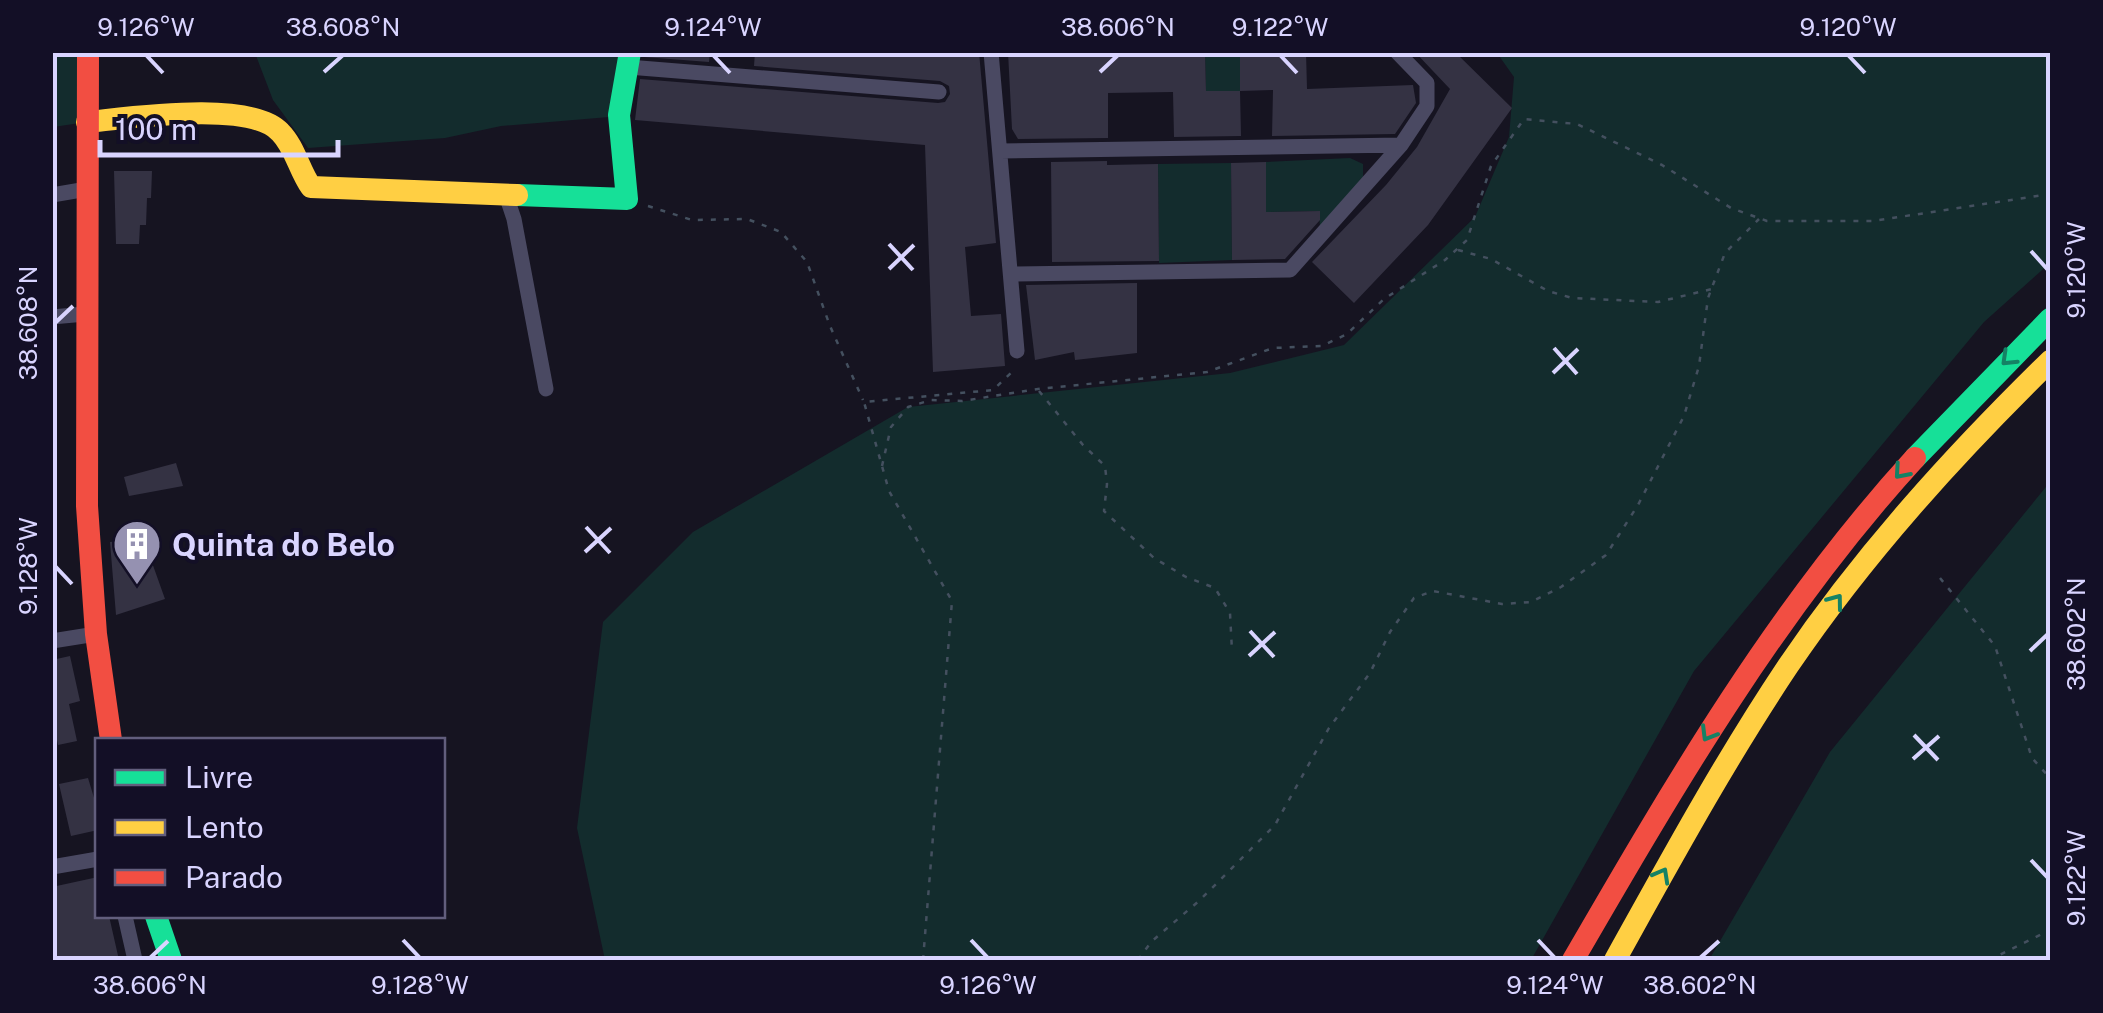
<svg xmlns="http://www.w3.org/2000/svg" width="2103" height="1013" viewBox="0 0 2103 1013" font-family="'Public Sans',sans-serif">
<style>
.green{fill:#132c2d}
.building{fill:#343243}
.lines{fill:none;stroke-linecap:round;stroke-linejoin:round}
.path{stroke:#44505f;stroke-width:2.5;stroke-dasharray:5 8;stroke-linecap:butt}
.street{stroke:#4a4962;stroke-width:15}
.fast{stroke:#16e098;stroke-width:22}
.slow{stroke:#ffcf43;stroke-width:22}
.jam{stroke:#f24e42;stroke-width:22}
.oneway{stroke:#158265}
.ticks{fill:none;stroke:#d9d4ff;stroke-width:4}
.labels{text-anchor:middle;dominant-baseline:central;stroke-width:8;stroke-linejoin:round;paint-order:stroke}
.poi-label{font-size:32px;font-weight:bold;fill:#d9d4ff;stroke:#130f26;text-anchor:start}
.neatline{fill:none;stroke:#d9d4ff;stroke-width:4}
.ticks-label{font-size:25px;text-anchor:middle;fill:#d9d4ff}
</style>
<rect width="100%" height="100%" fill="#161421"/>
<path class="green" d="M52 53H88L87 122 53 127Z
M255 53H622L609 117 501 126 445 138 308 148 273 100Z
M1205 53H1240V91H1206Z
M1497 53H2050V263L1984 322 1694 671 1531 960H605L577 828 603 622 693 532 908 407 1230 373 1344 345 1475 217 1509 137 1514 77Z
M1350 158 1363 164V180L1320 227 1319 211 1266 212V162Z
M1231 163 1232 260 1159 263 1158 164Z
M2050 482V960H1709L1830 752Z"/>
<path class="building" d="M645 52H710L709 62 644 57Z
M755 52H979L996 243 965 247 971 316 1001 314 1005 366 933 372 925 145 635 120 640 79 938 103 945 102 950 94 949 86 940 81 754 66Z
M1008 52H1205L1206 91H1240L1241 136 1174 137 1173 92 1108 93V138L1018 139 1012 129Z
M1240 52H1306L1307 89 1413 85 1416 103 1395 134 1272 136 1273 90 1240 91Z
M1415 52H1455L1512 108 1428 225 1354 303 1312 262 1386 185 1417 147 1450 89Z
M1107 161V165L1158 164 1159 261 1052 262 1051 162Z
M1266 162V212L1320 211V220L1285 259 1232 260 1231 163Z
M114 171H152L151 198H147L146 225H140L139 244H116Z
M1137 283V353L1075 360 1074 352 1035 360 1026 285Z
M176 463 183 486 129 496 124 477Z
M141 533 146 545 154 544 157 555 150 557 165 599 116 615 110 542 129 540 128 537Z
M70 656 80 701 69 704 77 741 58 745 52 718V660Z
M88 778 98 811V830L71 836 59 784Z
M98 877V916H109L119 960H52V887Z"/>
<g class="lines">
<path class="path" d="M648 206 692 220 747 219 781 232 807 262 830 326 863 400
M1458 250 1491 259 1548 291 1572 298 1658 302 1712 289
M1039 391 1083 445 1105 466 1107 484 1104 511 1154 558 1186 577 1215 588 1230 613 1232 651
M882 466 891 427 908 407 931 400 962 401 1038 389 1207 372 1273 348 1322 346 1347 334 1384 299 1445 260 1467 240 1491 166 1524 119 1577 124 1662 165 1731 208 1767 221H1873L2050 194
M1940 578 1995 646 2032 758 2050 778
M923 960 952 601 889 491 864 402 993 390 1012 372
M1138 960 1151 942 1200 900 1275 825 1329 728 1370 673 1390 632 1414 598 1433 591 1502 604 1531 602 1561 587 1606 555 1638 505 1684 416 1699 366 1708 298 1725 253 1759 219
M1989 960 2050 930"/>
<path class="street" d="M991 52 1017 351
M628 67 939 92
M1000 151 1401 145
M52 195 87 189
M506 195 514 219 546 389
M1011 274 1290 270 1401 145 1427 106V83L1397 52
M52 317 85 314
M52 641 96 634
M52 867 98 859
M125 916 135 960"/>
<path class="fast" d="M517 195 627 199 619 115 630 52
M1915 458 2050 319
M156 916 171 960"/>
<path class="slow" d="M87 122C129 118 251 100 280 132 295 147 299 170 311 187L517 195
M1615 960C1670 861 1725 760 1788 666 1864 554 1954 455 2050 361"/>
<path class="jam" d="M88 52 87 506 96 634 111 740
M1573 960C1675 784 1777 609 1915 458"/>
</g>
<defs><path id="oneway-chevron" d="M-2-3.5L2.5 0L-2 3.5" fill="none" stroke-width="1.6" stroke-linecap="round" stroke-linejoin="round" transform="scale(2.5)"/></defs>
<g class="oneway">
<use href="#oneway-chevron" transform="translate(2008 359) rotate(136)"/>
<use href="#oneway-chevron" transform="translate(1901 472) rotate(131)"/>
<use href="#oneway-chevron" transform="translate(1836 601) rotate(-53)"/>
<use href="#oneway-chevron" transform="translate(1708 734) rotate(121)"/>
<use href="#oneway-chevron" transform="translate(1662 875) rotate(-61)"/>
</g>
<path class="ticks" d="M146 55 163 73M713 55 730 73M1280 55 1297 73M1848 55 1865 73M324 72 343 55M1100 72 1118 55M889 244 913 270M2031 251 2048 270M889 269 914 245M55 323 73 306M1554 348 1577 374M1553 373 1578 349M586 527 610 553M585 552 611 528M55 566 72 584M1250 631 1274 657M2030 651 2048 634M1249 656 1275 632M1914 735 1938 760M1913 759 1939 736M2031 860 2048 878M403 940 420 958M971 940 988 958M1538 940 1555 958M150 958 168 941M1700 958 1719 941"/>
<defs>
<g id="building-pin" transform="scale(2.5)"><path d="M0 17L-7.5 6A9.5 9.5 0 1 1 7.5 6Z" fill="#9591b1" stroke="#130f26"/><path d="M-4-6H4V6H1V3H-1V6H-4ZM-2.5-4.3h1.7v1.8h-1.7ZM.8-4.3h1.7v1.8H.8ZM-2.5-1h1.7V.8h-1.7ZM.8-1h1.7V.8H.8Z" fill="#fff"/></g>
</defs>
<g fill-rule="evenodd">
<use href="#building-pin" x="137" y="544"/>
</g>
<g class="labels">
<g class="poi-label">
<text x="172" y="544">Quinta do Belo</text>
</g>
</g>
<rect width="2103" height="1013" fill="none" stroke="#130f26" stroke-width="110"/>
<rect x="95" y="738" width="350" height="180" fill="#130f26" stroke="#625e7d" stroke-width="2.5"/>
<rect x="115" y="770" width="50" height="15" fill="#16e098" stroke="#625e7d" stroke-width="2.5"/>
<text x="185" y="788" font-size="30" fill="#d9d4ff">Livre</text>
<rect x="115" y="820" width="50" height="15" fill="#ffcf43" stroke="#625e7d" stroke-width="2.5"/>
<text x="185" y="838" font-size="30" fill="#d9d4ff">Lento</text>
<rect x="115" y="870" width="50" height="15" fill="#f24e42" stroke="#625e7d" stroke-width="2.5"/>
<text x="185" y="888" font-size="30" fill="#d9d4ff">Parado</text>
<path d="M100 140v15h238v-15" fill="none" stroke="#d9d4ff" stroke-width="5"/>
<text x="115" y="140" font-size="30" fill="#d9d4ff" stroke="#130f26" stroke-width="8" paint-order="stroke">100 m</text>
<rect x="55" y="55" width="1993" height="903" class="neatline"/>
<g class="ticks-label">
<text x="146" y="36">9.126°W</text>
<text x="343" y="36">38.608°N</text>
<text x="713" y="36">9.124°W</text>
<text x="1118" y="36">38.606°N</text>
<text x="1280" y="36">9.122°W</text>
<text x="1848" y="36">9.120°W</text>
<text transform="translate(2076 270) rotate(-90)" y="9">9.120°W</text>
<text transform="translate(28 323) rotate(-90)" y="9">38.608°N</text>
<text transform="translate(28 566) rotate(-90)" y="9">9.128°W</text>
<text transform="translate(2076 634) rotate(-90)" y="9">38.602°N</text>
<text transform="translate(2076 878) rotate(-90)" y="9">9.122°W</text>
<text x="150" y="994">38.606°N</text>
<text x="420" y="994">9.128°W</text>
<text x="988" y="994">9.126°W</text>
<text x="1555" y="994">9.124°W</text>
<text x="1700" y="994">38.602°N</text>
</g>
</svg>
